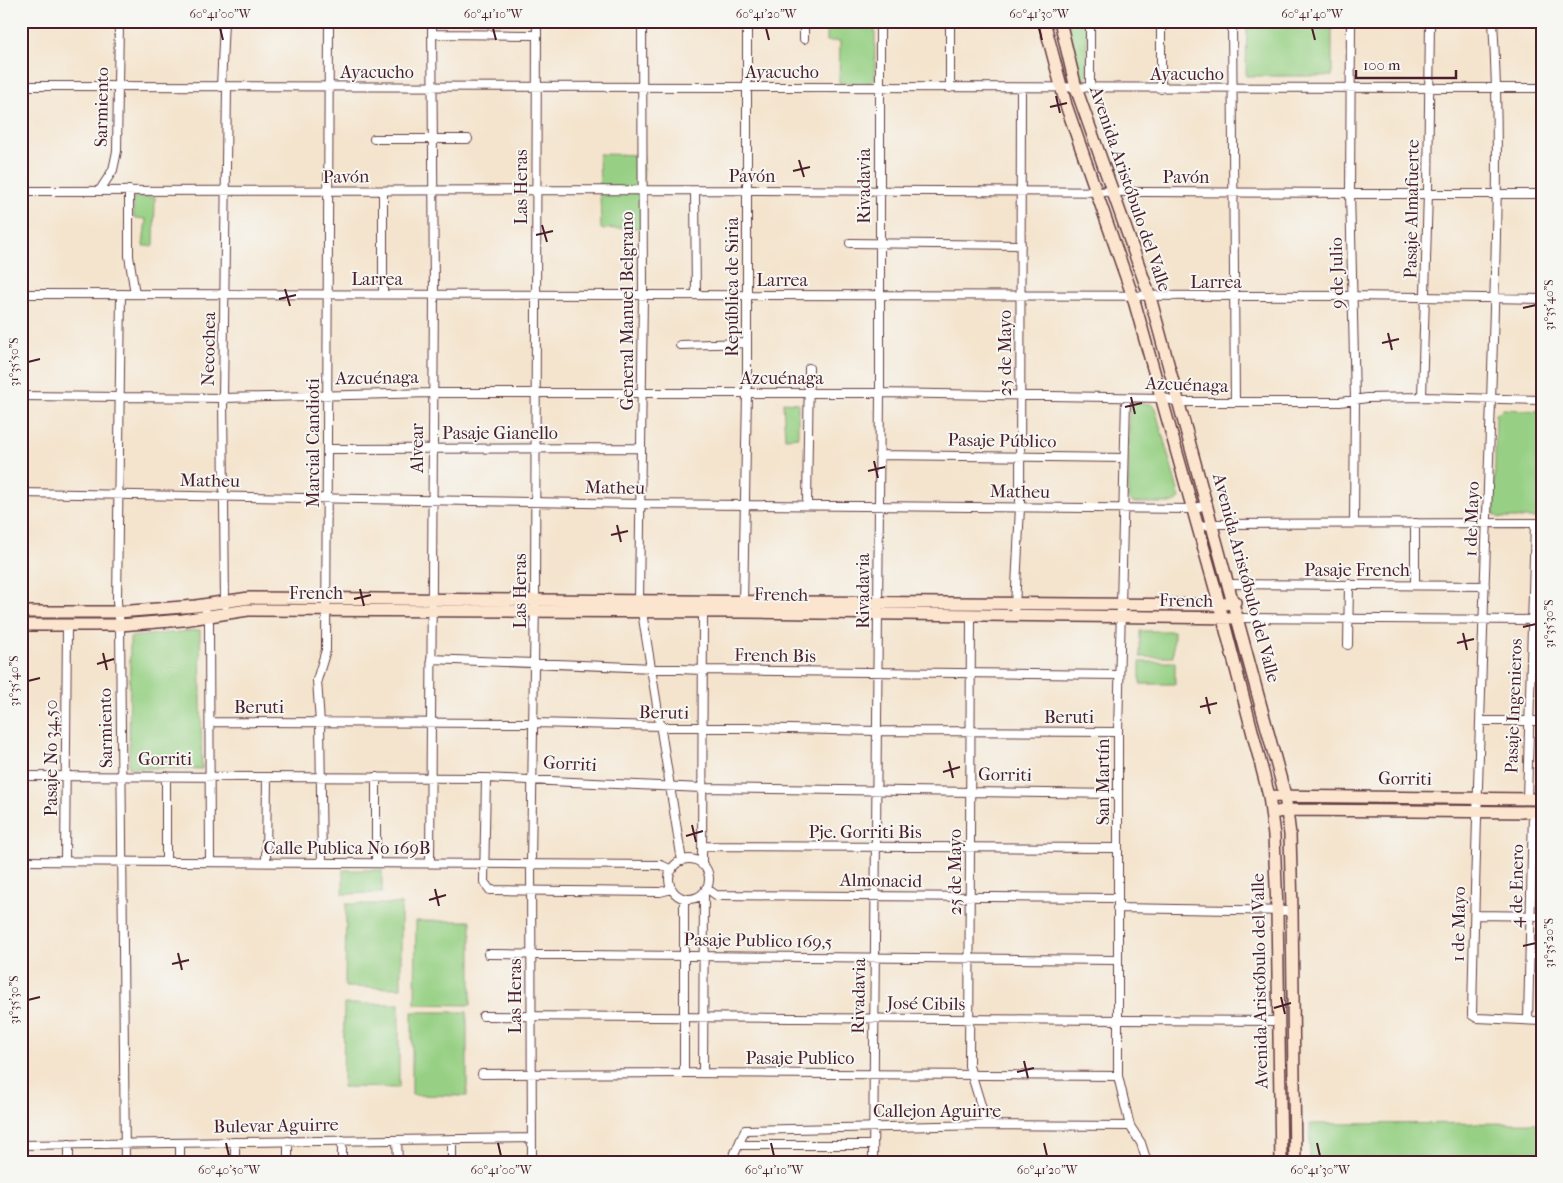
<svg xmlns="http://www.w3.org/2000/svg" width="1563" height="1183" viewBox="0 0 1563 1183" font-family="'IM FELL French Canon',serif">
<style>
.green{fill:#97d084;stroke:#707858}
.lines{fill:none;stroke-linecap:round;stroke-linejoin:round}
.street-casing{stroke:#643d43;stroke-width:10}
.secondary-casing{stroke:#643d43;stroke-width:14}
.street{stroke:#fff;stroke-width:8}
.secondary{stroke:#fce5cf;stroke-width:11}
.ticks{fill:none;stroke:#4a1f2b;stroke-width:2}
.labels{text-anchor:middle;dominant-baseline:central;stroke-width:4;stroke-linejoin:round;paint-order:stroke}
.street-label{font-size:18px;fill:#4a1f2b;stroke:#f6f6f2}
.neatline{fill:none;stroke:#4a1f2b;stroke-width:2}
.ticks-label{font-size:12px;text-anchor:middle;fill:#4a1f2b}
</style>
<rect width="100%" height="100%" fill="#f6f6f2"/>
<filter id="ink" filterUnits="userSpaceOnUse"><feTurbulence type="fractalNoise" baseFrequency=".02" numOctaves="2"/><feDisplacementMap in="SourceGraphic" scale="10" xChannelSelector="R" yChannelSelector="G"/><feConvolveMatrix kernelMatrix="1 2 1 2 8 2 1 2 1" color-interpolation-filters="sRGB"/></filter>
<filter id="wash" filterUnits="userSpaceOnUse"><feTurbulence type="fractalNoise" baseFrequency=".0096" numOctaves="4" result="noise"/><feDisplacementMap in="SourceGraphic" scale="20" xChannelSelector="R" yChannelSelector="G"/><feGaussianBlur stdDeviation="1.12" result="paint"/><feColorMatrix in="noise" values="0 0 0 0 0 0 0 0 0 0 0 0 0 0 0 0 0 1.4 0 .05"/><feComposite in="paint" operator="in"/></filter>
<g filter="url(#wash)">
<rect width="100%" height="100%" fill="#f4e4cd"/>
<path class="green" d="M827 21H875V78L871 83H839L840 41H827Z
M1065 21H1087V78L1083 82H1080Z
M1247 21H1332V76H1246Z
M599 154 643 155V228L601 229Z
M133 197H155L154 246H143L146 219 134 218Z
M783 402 798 403V437L785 438Z
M1134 403 1151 404 1155 408 1180 498 1174 503H1134L1128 499 1129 406Z
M1503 409 1542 411V518H1499L1494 514 1496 414Z
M200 630 202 769 129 768 130 637Z
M1140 631H1174L1173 657H1140Z
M1140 662H1175V684H1140Z
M343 870H382V893L343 894Z
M346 904H401V988L345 987Z
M416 921H471V1005L415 1004Z
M344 1004H399V1088L343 1087Z
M412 1012H467V1096L412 1095Z
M1542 1123V1162H1310V1124Z"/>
</g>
<g filter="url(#ink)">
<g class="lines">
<g class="street-casing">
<path id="street" d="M950 21V88
M1232 21 1235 402
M1351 21 1350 192 1355 399 1354 523
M1493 21C1501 148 1495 274 1491 401 1484 605 1476 810 1472 1015L1477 1018 1542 1021
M432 34 536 35
M804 39V21
M21 86 1542 88
M221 87 224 21
M1090 88V21
M1161 89V21
M374 139H468
M100 190 113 170 117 151 119 21
M129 190V256L135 294
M21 191 746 190 1542 194
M383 191V294
M695 191 696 295
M850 243 1021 245
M21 294 1352 296 1542 299
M121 294 117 602 120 625 125 1162
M680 345 747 343
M21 396 223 398 432 393H880L1163 398 1180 402H1340L1367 398 1422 397 1542 400
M1422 397 1428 192 1430 21
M1126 398 1118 732V1076L1130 1126 1141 1143 1147 1162
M329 449 641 448
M879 455 1124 458
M21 493 640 504 1193 509 1208 504
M807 504 809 368
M1198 527 1213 524 1542 523
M1230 584 1485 586
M1415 585V523
M639 601 643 294 642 21
M743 604 747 393V21
M225 605 223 398 227 87
M1015 607 1020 507 1021 89
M206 612 209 623 210 862
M642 612 682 861
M971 616 969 1066 987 1125
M1239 618 1542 620
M1348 645 1349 584
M431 659 703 670 1119 675
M1480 721H1542
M210 722 533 723 877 731 1118 732
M21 776 486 778 702 788 1118 794
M166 776V862
M486 778 484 882 490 890 660 892 672 889
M1527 799 1535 523
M703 846 1117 848
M669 879a20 20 0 1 1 40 0a20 20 0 1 1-40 0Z
M21 861 661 865 672 870
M65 861 67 625
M266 862 267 777
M322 863 320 723 317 680 326 650 329 21
M376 863V777
M430 863 434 294 432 21
M702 865 703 612
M706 888 716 895 1117 898
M684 898V1073
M1117 908 1292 911
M1475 915 1542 916
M488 954 1117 960
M483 1016 1279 1021
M1528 1020 1533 812
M703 1073 704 892
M482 1074 684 1073 1118 1076
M452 1139V1162
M342 1140V1162
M397 1140 398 1162
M288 1141V1162
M235 1142V1162
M180 1143V1162
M69 1144V1162
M21 1145 532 1138
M740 1145H872
M532 1162 531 863 535 600 537 21
M731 1162 745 1130 987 1125 1130 1126
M873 1162 880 393V21"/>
</g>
<g class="secondary-casing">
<path id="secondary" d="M1044 21 1066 105 1133 297 1215 588 1269 796 1274 836 1277 910 1281 1162
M1060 21 1076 88 1150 297 1285 795 1290 835 1292 911 1295 1162
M21 612H118L196 606 249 598 1219 605 1235 602
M21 625H120L183 620 248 610 743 612 1239 618
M1269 796 1542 799
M1272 813 1288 810 1542 812"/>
</g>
<use href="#street" class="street"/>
<use href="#secondary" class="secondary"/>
</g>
</g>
<path class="ticks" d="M220 28 223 40M493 28 496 40M766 28 769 40M1039 28 1042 40M1312 28 1315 40M1056 96 1060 113M1050 107 1067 103M799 160 804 177M793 171 810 167M542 225 547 242M536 235 553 231M285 289 290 306M279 299 296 295M1523 308 1536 305M1388 333 1392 350M1382 343 1399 339M28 362 40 359M1131 397 1135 414M1125 407 1142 403M874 461 878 478M868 471 885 467M617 525 621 542M611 535 628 531M360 589 364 606M354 599 371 595M1523 627 1536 624M1463 633 1467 650M1457 643 1474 639M103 653 107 670M97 664 114 659M28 681 40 678M1206 697 1210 714M1200 707 1217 703M949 761 953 778M943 772 960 767M692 825 696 842M686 836 703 831M435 889 439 906M429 900 446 895M1523 946 1536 943M178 953 182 970M172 964 189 960M1281 997 1285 1014M28 1000 40 997M1274 1008 1291 1003M1024 1061 1028 1078M1017 1072 1034 1068M226 1143 229 1156M498 1143 501 1156M771 1143 774 1156M1044 1143 1047 1156M1317 1143 1320 1156"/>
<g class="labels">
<g class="street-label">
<text x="377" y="72">Ayacucho</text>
<text x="782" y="72">Ayacucho</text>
<text x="1187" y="74">Ayacucho</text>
<text transform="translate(102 107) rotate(-89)">Sarmiento</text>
<text x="752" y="176">Pavón</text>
<text transform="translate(346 177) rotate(-1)">Pavón</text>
<text x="1186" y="177">Pavón</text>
<text transform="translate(864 186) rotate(-90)">Rivadavia</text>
<text transform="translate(521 187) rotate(-90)">Las Heras</text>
<text transform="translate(1130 189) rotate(71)">Avenida Aristóbulo del Valle</text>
<text transform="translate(1412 209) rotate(-89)">Pasaje Almafuerte</text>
<text transform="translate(1337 273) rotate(-91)">9 de Julio</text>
<text x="377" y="279">Larrea</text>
<text x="782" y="280">Larrea</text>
<text x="1216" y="282">Larrea</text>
<text transform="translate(732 287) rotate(-90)">República de Siria</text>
<text transform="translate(627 311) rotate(-90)">General Manuel Belgrano</text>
<text transform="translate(209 349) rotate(-89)">Necochea</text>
<text transform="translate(1005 353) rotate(-90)">25 de Mayo</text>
<text transform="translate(377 378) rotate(-1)">Azcuénaga</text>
<text x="782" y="378">Azcuénaga</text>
<text transform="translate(1187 385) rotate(2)">Azcuénaga</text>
<text x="500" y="433">Pasaje Gianello</text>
<text transform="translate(1002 441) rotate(1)">Pasaje Público</text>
<text transform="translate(313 443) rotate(-90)">Marcial Candioti</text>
<text transform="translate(417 448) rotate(-90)">Alvear</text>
<text transform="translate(210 481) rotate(1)">Matheu</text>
<text transform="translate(615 488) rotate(1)">Matheu</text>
<text transform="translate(1020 492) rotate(1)">Matheu</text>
<text transform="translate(1472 519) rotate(-88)">1 de Mayo</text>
<text x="1357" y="570">Pasaje French</text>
<text transform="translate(1246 578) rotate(75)">Avenida Aristóbulo del Valle</text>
<text transform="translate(520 591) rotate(-90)">Las Heras</text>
<text transform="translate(863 591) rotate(-90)">Rivadavia</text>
<text x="316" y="593">French</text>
<text transform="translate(781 595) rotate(1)">French</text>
<text transform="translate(1186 601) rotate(1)">French</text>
<text transform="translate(775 656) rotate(1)">French Bis</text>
<text transform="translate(1514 706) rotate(-88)">Pasaje Ingenieros</text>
<text x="259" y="707">Beruti</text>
<text transform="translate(664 713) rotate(1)">Beruti</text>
<text x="1069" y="717">Beruti</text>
<text transform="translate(106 728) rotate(-91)">Sarmiento</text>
<text transform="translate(51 758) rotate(-90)">Pasaje No 34,50</text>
<text x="165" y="759">Gorriti</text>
<text transform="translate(570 764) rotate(3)">Gorriti</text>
<text transform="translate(1005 775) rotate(1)">Gorriti</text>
<text transform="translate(1405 779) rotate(1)">Gorriti</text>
<text transform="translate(1103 782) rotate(-90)">San Martín</text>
<text x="865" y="832">Pje. Gorriti Bis</text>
<text x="347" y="848">Calle Publica No 169B</text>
<text transform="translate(955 872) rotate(-90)">25 de Mayo</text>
<text transform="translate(881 881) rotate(1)">Almonacid</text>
<text transform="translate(1517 886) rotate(-89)">4 de Enero</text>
<text transform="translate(1459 924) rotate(-89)">1 de Mayo</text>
<text transform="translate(758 941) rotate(1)">Pasaje Publico 169,5</text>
<text transform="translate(1260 981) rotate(-91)">Avenida Aristóbulo del Valle</text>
<text transform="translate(515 996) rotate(-90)">Las Heras</text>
<text transform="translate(859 996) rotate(-89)">Rivadavia</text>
<text transform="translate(926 1004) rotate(1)">José Cibils</text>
<text x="800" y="1058">Pasaje Publico</text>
<text x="937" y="1111">Callejon Aguirre</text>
<text transform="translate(276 1126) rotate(-1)">Bulevar Aguirre</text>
</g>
</g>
<rect width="1563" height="1183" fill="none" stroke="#f6f6f2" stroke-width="55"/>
<path d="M1356 70v8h100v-8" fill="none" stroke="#4a1f2b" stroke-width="2.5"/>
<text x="1363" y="70" font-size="15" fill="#4a1f2b" stroke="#f6f6f2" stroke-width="4" paint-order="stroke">100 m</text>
<rect x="28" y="28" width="1508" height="1128" class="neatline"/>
<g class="ticks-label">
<text x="220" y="18">60°41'00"W</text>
<text x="493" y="18">60°41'10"W</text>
<text x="766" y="18">60°41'20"W</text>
<text x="1039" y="18">60°41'30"W</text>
<text x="1312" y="18">60°41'40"W</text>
<text transform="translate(1549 305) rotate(-90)" y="4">31°35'40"S</text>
<text transform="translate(14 362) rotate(-90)" y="4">31°35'50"S</text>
<text transform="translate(1549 624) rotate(-90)" y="4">31°35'30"S</text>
<text transform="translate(14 681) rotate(-90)" y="4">31°35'40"S</text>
<text transform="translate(1549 943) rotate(-90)" y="4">31°35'20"S</text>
<text transform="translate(14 1000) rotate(-90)" y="4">31°35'30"S</text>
<text x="229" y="1174">60°40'50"W</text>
<text x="501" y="1174">60°41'00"W</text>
<text x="774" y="1174">60°41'10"W</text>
<text x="1047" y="1174">60°41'20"W</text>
<text x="1320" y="1174">60°41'30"W</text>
</g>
</svg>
